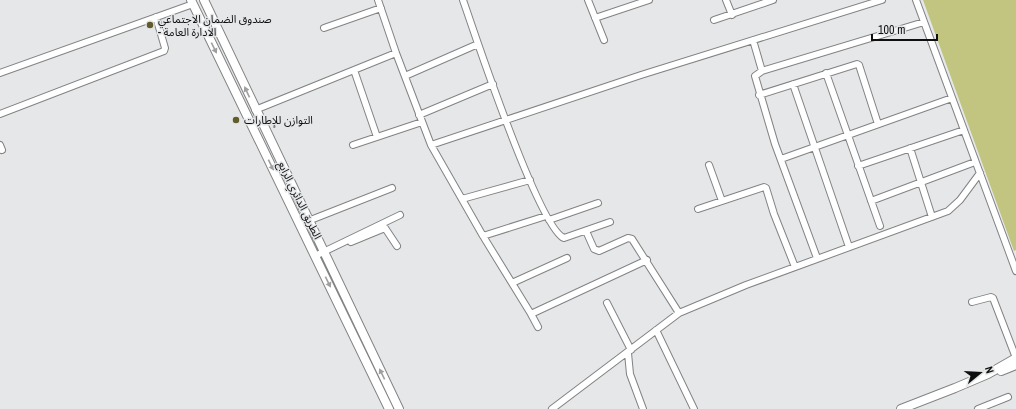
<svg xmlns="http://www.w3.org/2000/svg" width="1016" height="409" viewBox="0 0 1016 409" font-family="'Archivo Narrow','Noto Sans Arabic',sans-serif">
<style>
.green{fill:#c1c580}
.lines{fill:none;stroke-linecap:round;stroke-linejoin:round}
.minor-casing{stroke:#818384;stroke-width:8}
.major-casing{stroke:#818384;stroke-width:10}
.minor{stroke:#fff;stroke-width:6}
.major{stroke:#fff;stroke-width:8}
.oneway{fill:#9f9f9f}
.poi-dot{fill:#615c29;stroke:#e5e7e9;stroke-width:1.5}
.labels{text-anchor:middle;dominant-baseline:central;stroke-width:3;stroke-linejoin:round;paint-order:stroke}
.poi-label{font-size:11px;fill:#0f0f10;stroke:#e5e7e9;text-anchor:start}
.street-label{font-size:11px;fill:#0f0f10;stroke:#e5e7e9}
</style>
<rect width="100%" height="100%" fill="#e5e7e9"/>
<path class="green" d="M923 0H1016V250L1014 251Z"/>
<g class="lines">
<g class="minor-casing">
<path id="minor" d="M378 0 396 53 431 145 483 236 531 314 538 327
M463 0C475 35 539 228 564 238L610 222
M588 0 604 40
M726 0 732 15
M916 0 1016 271
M595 18 649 0
M714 20 773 0
M324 28 381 8
M753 40 762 71
M354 70 377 137
M0 73 193 4
M826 73 880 226
M405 76 478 44
M793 84 849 247
M759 95 857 64 859 65 878 124
M255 110 396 53
M0 114 164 51 165 48 156 17
M419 115 493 84
M0 145 2 150
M353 145 422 122
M431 145 641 75 882 0
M910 148 932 217
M781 159 952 98
M709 165 722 201
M858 166 964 130
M462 199 530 180
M871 201 975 162
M698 209 764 187 766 188 774 214 795 267
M549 220 598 203
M308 221 392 188
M586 231 594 249 599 251 628 238 632 239 679 313
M483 236 546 216
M351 242 385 228 397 246
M315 256 400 215
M817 258 775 144 755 76 762 71 924 22
M512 283 567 258
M972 302 991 297 993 298 1016 358
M607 303 631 350
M531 314 647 260
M656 330 694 409
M628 353 630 374 643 409
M552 409 679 313 746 285 948 211 960 200 980 173
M978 409 1008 397"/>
</g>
<g class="major-casing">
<path id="major" d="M191 0 389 409
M204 0 399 409
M1001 371 1016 365
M901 409 955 388 988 374 1016 358"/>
</g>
<use href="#minor" class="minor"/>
<use href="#major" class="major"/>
</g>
<defs><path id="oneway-solid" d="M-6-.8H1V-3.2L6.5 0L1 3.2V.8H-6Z"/></defs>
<g class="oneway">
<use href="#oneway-solid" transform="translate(214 48) rotate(64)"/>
<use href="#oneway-solid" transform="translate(247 92) rotate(-115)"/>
<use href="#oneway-solid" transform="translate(271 165) rotate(64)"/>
<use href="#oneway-solid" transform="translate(328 282) rotate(64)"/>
<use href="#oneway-solid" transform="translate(382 374) rotate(-116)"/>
</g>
<g class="poi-dot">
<circle cx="150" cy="25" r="4"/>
<circle cx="236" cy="120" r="4"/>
</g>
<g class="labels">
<g class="poi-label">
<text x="158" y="19">صندوق الضمان الاجتماعي<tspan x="158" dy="13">- الادارة العامة</tspan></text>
<text x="244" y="120">التوازن للإطارات</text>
</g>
<g class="street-label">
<text transform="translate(300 200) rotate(64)">الطريق الدائري الرابع</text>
</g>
</g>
<g transform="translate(980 373) rotate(72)" stroke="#e5e7e9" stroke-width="3" paint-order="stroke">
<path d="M0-3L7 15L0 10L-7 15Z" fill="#0f0f10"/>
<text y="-6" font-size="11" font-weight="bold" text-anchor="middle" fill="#0f0f10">N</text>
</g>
<path d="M872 34v6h65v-6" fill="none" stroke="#0f0f10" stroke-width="2"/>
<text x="878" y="34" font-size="12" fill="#0f0f10" stroke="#e5e7e9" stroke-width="3" paint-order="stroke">100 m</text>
</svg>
